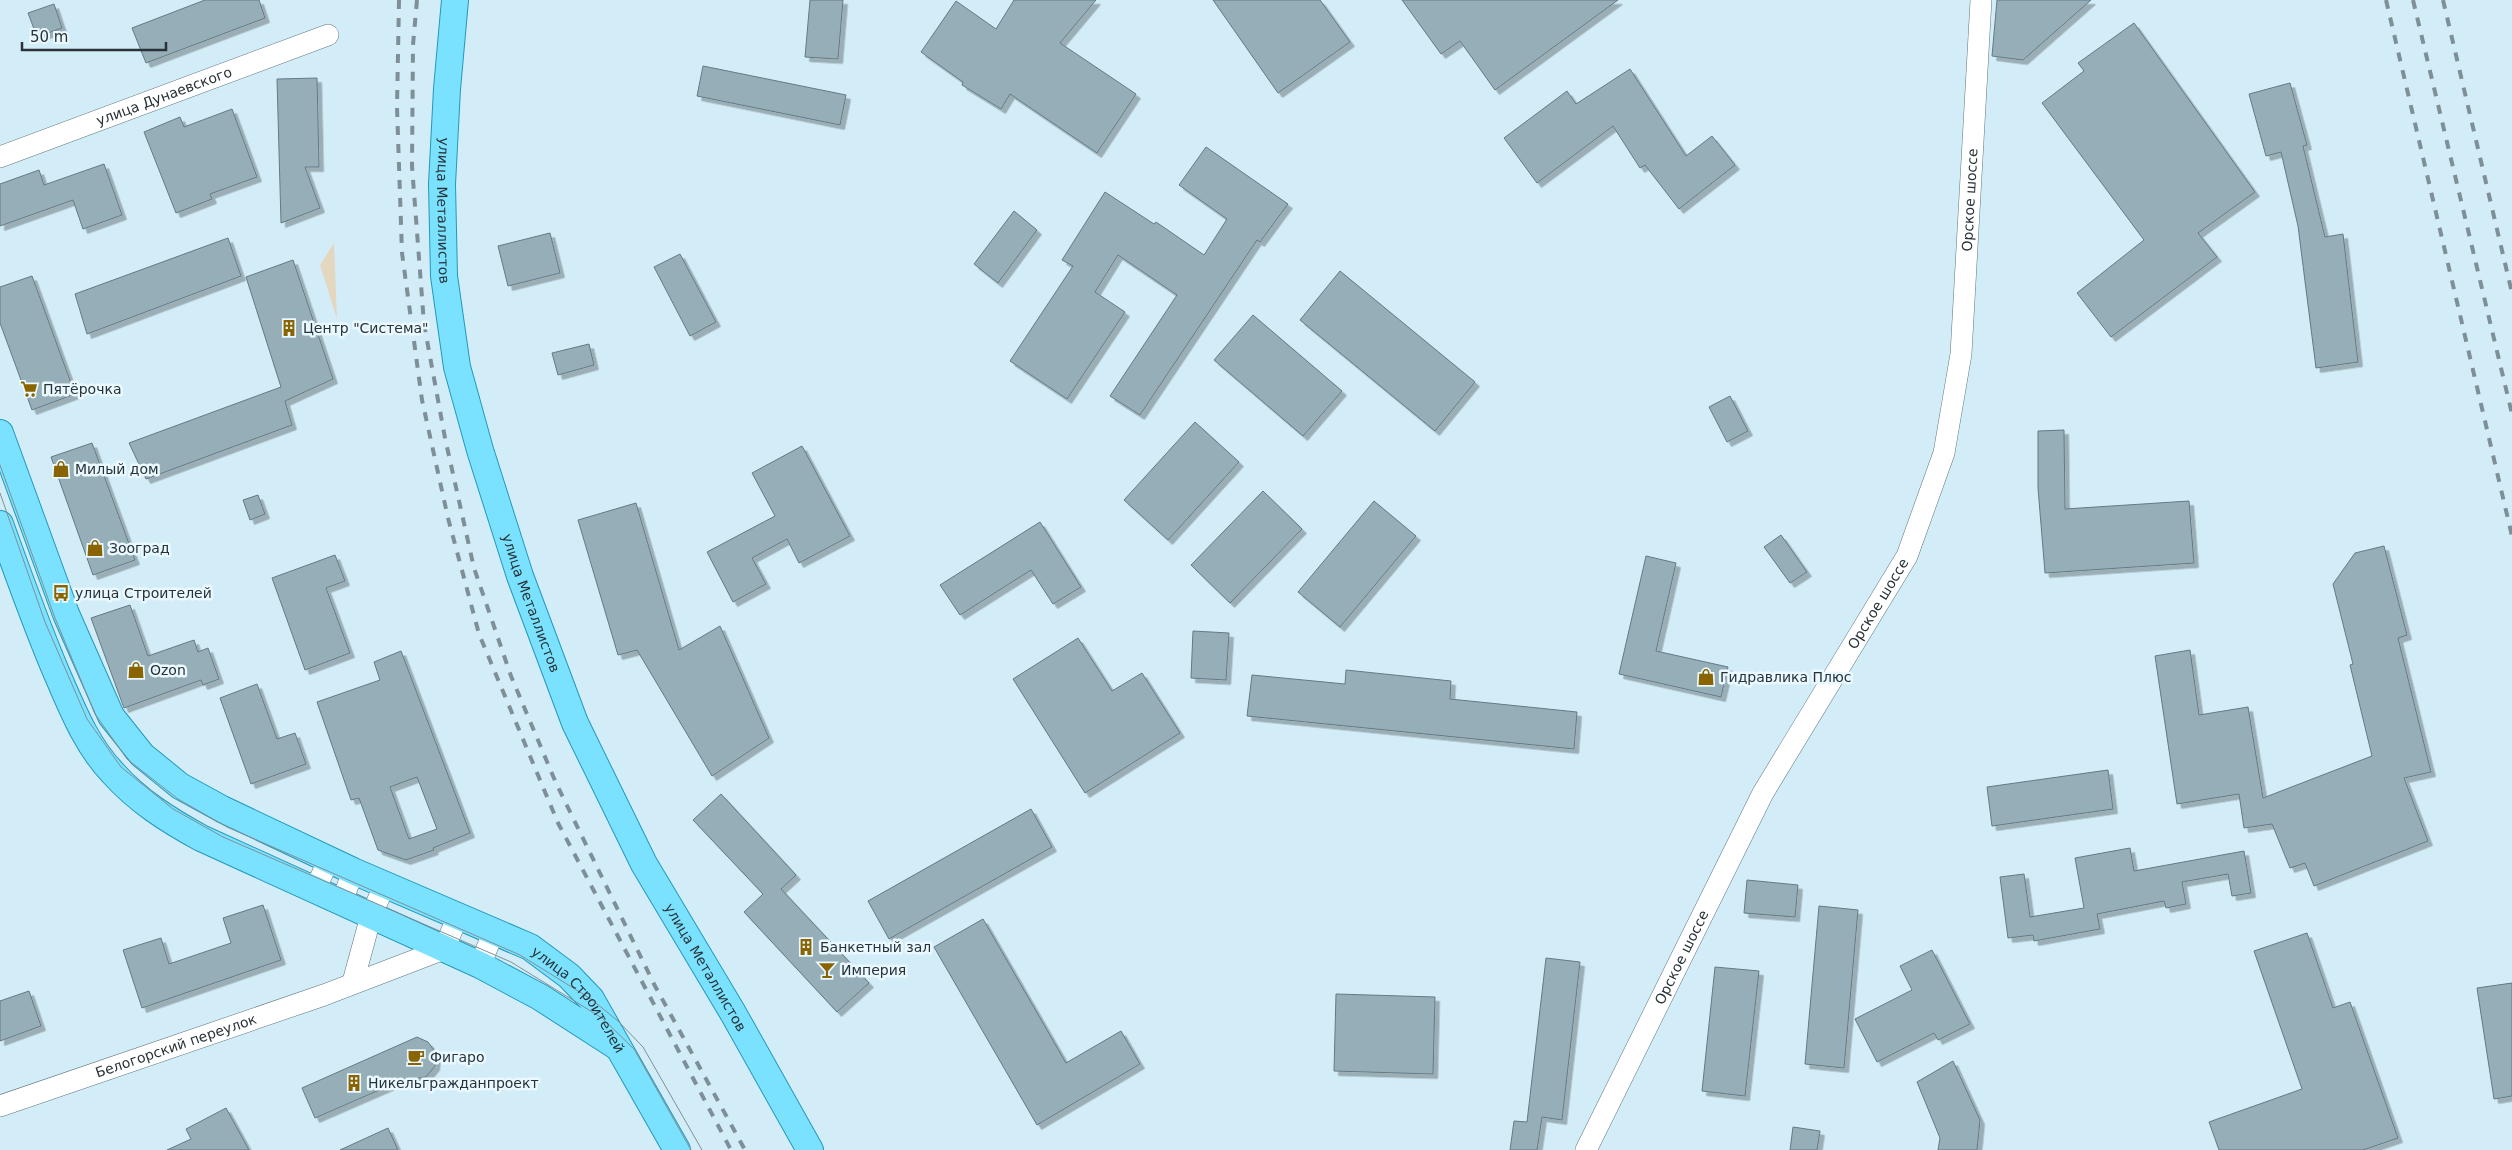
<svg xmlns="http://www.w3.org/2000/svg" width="2512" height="1150" viewBox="0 0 2512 1150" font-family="'DejaVu Sans',sans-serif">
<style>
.green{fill:#e4d7bf}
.building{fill:#95aeb7;stroke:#637a83;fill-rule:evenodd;filter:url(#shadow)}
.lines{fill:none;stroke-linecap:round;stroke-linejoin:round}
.minor-casing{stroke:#5e767f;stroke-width:22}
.major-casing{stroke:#2498b9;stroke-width:28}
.minor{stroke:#fff;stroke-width:21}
.major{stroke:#7ae2ff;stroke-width:26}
.tram{stroke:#7e8f97;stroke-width:1}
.rail{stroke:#7e8f97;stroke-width:4;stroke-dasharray:9 9;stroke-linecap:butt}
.labels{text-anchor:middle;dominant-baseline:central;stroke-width:5;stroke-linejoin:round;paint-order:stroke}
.street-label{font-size:14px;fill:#293337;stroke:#e9f9ff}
.poi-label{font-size:14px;fill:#293337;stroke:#e9f9ff;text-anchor:start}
</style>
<defs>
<filter id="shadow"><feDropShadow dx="4.5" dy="4.5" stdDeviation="0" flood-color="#0004"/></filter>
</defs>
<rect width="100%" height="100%" fill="#d3edf8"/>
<path class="green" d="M334 243 337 319 320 265Z"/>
<path class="building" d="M205 0H259L265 18 146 63 132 28Z
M810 0H843L838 59 805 57Z
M1014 0H1096L1060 43 1136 94 1097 153 1010 94 1001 109 962 85 963 82 921 52 956 1 996 29Z
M1213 0H1320L1350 42 1278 93Z
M1402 0H1618L1495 90 1460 41 1441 54Z
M1997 0H2091L2023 60 1992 56Z
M54 4 62 28 37 37 28 13Z
M2134 23 2255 192 2198 233 2217 257 2111 337 2077 293 2144 240 2042 103 2084 71 2078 63Z
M703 66 846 95 840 125 697 96Z
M1630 69 1686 156 1712 136 1735 165 1679 209 1645 165 1640 168 1613 126 1537 183 1504 138 1567 91 1576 104Z
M317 78 319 167H305L320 208 281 223 277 79Z
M2290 83 2307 145 2303 146 2325 237 2343 234 2358 362 2316 368 2298 226 2281 152 2266 156 2249 94Z
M232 109 257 177 210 194 212 199 176 213 144 132 180 117 184 127Z
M1206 147 1288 204 1260 242 1257 240 1140 415 1110 396 1177 295 1118 255 1095 292 1125 312 1067 399 1010 361 1073 266 1062 260 1105 192 1154 224 1156 222 1204 255 1227 219 1179 185Z
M104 164 122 215 83 229 73 200 0 226V184L39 170 44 185Z
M1014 211 1037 230 998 283 974 264Z
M550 233 560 273 508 286 498 246Z
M228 238 241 276 87 334 75 294Z
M680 254 716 322 690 336 654 267Z
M293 260 333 379 285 401 292 425 146 479 129 443 281 387 246 277Z
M1340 271 1475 382 1435 431 1300 320Z
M32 276 75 394 32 410 0 323V287Z
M1253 315 1342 391 1303 436 1214 360Z
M589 344 594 365 558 375 552 353Z
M1730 396 1748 431 1727 442 1709 407Z
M1195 422 1239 462 1168 540 1124 500Z
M2064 430 2065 509 2189 501 2194 563 2045 573 2038 488V431Z
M92 443 135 560 93 575 51 457Z
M802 446 850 536 799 563 787 539 752 558 766 584 733 602 707 552 775 516 752 473Z
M1263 491 1302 529 1230 603 1191 565Z
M258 495 265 514 250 520 243 500Z
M1374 501 1416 536 1340 627 1298 592Z
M636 503 679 650 720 626 769 738 712 776 637 650 618 655 578 520Z
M1040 522 1081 587 1053 604 1031 570 960 615 940 585Z
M1781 535 1807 572 1790 583 1764 547Z
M2384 546 2407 635 2398 638 2431 772 2404 778 2428 841 2314 886 2305 863 2290 868 2272 824 2244 828 2239 794 2177 804 2155 656 2190 650 2199 715 2248 707 2263 798 2372 756 2350 665 2353 664 2333 584 2355 553Z
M335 555 345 581 326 588 350 653 305 670 272 578Z
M1646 556 1676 563 1656 651 1728 667 1721 697 1619 674Z
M130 605 148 656 194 640 198 652 208 648 219 679 203 685 201 680 124 708 91 618Z
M1193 631 1229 633 1226 680 1191 678Z
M1078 638 1112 691 1142 673 1180 733 1085 793 1013 679Z
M401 651 470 833 433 848 434 850 406 860 378 850 359 798 351 800 317 702 380 680 374 662ZM417 777 437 829 409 839 390 787Z
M1346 670 1451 681 1450 699 1577 712 1574 749 1247 716 1252 675 1345 684Z
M257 684 277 739 295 733 306 764 251 784 220 698Z
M2108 770 2113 809 1992 826 1987 787Z
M721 794 796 875 781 889 869 983 837 1012 744 912 763 894 693 820Z
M1031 809 1052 847 889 939 868 901Z
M2130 848 2134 871 2244 851 2251 893 2232 896 2228 874 2182 882 2186 904 2166 908 2164 901 2097 914 2100 929 2034 941 2033 935 2008 938 2000 877 2024 874 2030 917 2084 908 2075 858Z
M1747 880 1798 885 1795 917 1744 913Z
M263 905 281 960 142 1008 123 950 161 938 169 964 231 943 223 918Z
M1819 906 1858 910 1844 1068 1805 1064Z
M983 919 1066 1063 1121 1031 1140 1064 1037 1125 934 947Z
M2307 933 2333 1008 2350 1002 2398 1138 2363 1150H2219L2209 1122 2302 1089 2254 951Z
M1932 950 1970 1024 1938 1040 1934 1033 1877 1062 1855 1019 1912 990 1900 966Z
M1546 958 1580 962 1562 1120 1542 1117 1537 1150H1510L1514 1121 1527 1122Z
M1715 967 1759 971 1745 1096 1702 1091Z
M2512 983V1096L2494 1099 2477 988Z
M29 991 41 1026 0 1041V1001Z
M1336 994 1435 997 1433 1074 1334 1071Z
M417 1037 428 1042 436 1053 435 1066 426 1077 414 1079 407 1078 315 1118 302 1088Z
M1953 1061 1980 1120 1977 1150H1938L1940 1138 1917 1082Z
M226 1108 249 1150H167L191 1139 186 1129Z
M1793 1127 1820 1131 1817 1150H1790Z
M388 1128 398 1150H340Z"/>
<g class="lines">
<g class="minor-casing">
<g id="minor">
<path id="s1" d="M0 157 328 35"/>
<path d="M315 890 329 859"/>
<path d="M342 902 353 871"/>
<path d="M480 965 494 931"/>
<path d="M353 982 371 916 385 884"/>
<path id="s2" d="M0 1106 324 995 444 949 458 916"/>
<path id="s3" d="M1586 1150 1763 793 1907 556 1944 453 1961 354 1981 0"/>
</g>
</g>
<g class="major-casing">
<g id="major">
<path id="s4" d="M455 0 447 89 442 184 444 276 457 367 480 450 520 576 575 723 644 864 733 1013 810 1150"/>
<path id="s5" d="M0 433 66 614 111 716 142 755 180 786 222 809 353 871 530 947 569 976 591 999 677 1150"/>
<path d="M0 524C18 574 36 625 57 674 72 708 86 745 113 773 138 801 168 820 201 838L480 965 540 997 616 1046"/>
</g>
</g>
<use href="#minor" class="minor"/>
<use href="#major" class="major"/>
<path class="tram" d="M0 465 55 618 95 714 127 759 178 799 227 827 520 955 591 999 618 1021 643 1047 702 1150
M0 493 45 622 87 719 121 767 173 809 223 837 511 962 602 1018 634 1049 691 1150"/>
<path class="rail" d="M399 0 397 107 402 253 422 400 448 518 479 634 558 823 731 1150
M417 0 413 45 412 166 424 324 445 438 474 568 511 676 556 783 655 986 745 1150
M2386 0 2512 536
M2413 0 2512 414
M2443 0 2512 293"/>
</g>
<defs>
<g id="building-bare" transform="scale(1.35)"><path d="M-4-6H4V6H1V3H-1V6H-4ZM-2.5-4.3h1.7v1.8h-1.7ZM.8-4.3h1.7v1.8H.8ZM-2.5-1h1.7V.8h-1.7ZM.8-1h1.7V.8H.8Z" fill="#896401" stroke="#e9f9ff" stroke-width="2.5" paint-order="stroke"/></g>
<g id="supermarket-bare" transform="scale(1.35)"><path d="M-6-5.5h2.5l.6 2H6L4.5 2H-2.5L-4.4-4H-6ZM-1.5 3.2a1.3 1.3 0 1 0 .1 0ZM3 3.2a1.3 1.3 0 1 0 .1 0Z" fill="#896401" stroke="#e9f9ff" stroke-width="2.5" paint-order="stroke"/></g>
<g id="shop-bare" transform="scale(1.35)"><path d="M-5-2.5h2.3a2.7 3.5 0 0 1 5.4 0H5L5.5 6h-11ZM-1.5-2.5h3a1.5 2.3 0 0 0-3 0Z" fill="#896401" stroke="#e9f9ff" stroke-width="2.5" paint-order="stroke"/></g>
<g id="bus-bare" transform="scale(1.35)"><path d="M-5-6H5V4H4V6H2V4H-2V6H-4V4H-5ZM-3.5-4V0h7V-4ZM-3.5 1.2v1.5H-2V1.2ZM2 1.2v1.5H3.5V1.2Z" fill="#896401" stroke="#e9f9ff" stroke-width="2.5" paint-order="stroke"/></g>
<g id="bar-bare" transform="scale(1.35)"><path d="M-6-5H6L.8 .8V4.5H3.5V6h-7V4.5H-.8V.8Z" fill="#896401" stroke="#e9f9ff" stroke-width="2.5" paint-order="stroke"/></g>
<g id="cafe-bare" transform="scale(1.35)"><path d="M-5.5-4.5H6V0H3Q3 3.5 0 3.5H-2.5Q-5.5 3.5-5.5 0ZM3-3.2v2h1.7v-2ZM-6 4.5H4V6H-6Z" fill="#896401" stroke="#e9f9ff" stroke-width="2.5" paint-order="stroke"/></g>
</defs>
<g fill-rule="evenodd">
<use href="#building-bare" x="289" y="328"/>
<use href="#supermarket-bare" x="29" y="389"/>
<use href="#shop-bare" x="61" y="469"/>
<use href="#shop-bare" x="95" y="548"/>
<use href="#bus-bare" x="61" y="593"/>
<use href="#shop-bare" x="136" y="670"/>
<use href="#shop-bare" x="1706" y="677"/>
<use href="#building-bare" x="806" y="947"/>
<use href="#bar-bare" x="827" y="970"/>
<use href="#cafe-bare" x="416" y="1057"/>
<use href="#building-bare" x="354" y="1083"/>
</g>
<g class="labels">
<g class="street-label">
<text stroke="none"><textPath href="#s1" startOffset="175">улица Дунаевского</textPath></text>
<text stroke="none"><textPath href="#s3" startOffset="1040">Орское шоссе</textPath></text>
<text stroke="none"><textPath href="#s4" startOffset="211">улица Металлистов</textPath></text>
<text stroke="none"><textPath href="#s4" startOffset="616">улица Металлистов</textPath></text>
<text stroke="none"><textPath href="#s3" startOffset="620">Орское шоссе</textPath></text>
<text stroke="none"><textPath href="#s3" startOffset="215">Орское шоссе</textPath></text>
<text stroke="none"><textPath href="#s4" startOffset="1021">улица Металлистов</textPath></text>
<text stroke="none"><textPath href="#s5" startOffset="861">улица Строителей</textPath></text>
<text stroke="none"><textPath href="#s2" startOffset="186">Белогорский переулок</textPath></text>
</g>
<g class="poi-label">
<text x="303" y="328">Центр "Система"</text>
<text x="43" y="389">Пятёрочка</text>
<text x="75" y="469">Милый дом</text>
<text x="109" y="548">Зооград</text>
<text x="75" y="593">улица Строителей</text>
<text x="150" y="670">Ozon</text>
<text x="1720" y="677">Гидравлика Плюс</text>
<text x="820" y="947">Банкетный зал</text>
<text x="841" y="970">Империя</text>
<text x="430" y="1057">Фигаро</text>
<text x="368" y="1083">Никельгражданпроект</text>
</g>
</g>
<path d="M22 42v8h144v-8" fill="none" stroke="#293337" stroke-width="2.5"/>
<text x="30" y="42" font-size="15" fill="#293337" stroke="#e9f9ff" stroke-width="4" paint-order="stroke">50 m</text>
</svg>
